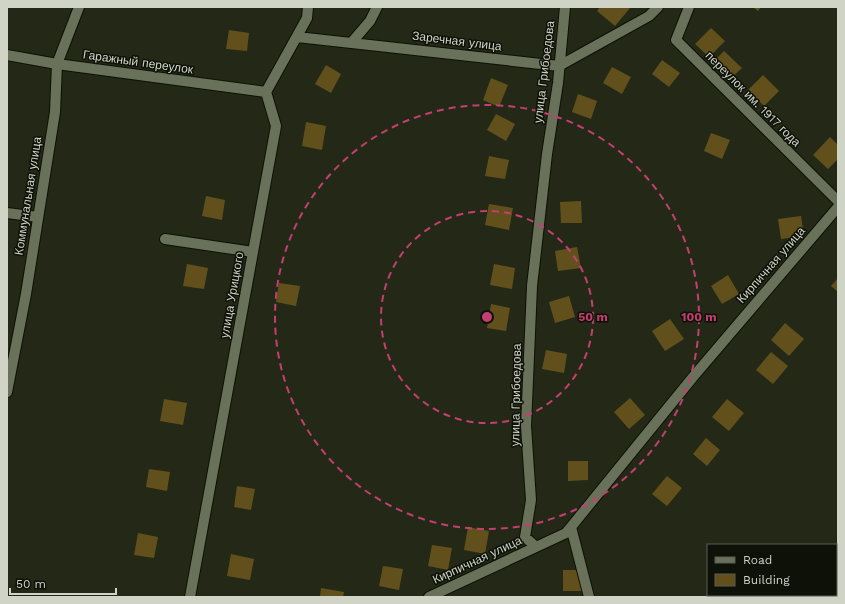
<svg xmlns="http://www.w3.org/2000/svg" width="845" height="604" viewBox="0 0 845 604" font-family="'Work Sans',sans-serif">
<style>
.building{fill:#61501c}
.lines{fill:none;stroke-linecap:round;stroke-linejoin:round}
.minor-casing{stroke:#0c1202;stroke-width:12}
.minor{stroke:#69715b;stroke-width:10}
.ring{fill:none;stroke:#c53e71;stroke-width:2;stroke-dasharray:7 5}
.labels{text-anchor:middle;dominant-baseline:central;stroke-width:3;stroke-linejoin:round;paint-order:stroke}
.street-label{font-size:12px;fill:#cfd4c7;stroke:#0e1108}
.centre{fill:#c53e71;stroke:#0e1108;stroke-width:2}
.ring-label{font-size:12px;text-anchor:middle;font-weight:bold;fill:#c53e71;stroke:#0e1108;stroke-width:3;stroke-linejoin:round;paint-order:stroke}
</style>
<rect width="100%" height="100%" fill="#232916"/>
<path class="building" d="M600 7H628L630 8 615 26 597 11Z
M753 7H761L758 11Z
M711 28 725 41 709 57 695 44Z
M229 30 249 33 247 51 226 49Z
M724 51 742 68 729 80 712 63Z
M662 60 680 73 669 87 652 74Z
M326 65 341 74 331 93 315 84Z
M612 67 631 77 622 94 603 83Z
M763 75 779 91 764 106 748 90Z
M491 78 508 85 499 107 483 100Z
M578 94 597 101 591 119 572 112Z
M496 114 515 124 506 141 487 130Z
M306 122 326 126 322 150 302 146Z
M711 133 730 140 722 159 704 151Z
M830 137 838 145V159L828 169 813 155Z
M489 156 509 160 505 179 485 176Z
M206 196 225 200 222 220 202 216Z
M581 201 582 223H561L560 202Z
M489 204 513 208 509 230 485 225Z
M801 216 804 236 781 239 778 219Z
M577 247 581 268 558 271 555 251Z
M187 264 208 268 204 289 183 286Z
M494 264 515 268 512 289 490 285Z
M728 275 739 294 722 304 711 286Z
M838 278V292L831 286Z
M279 283 300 286 296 306 276 302Z
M569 296 575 317 555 323 549 302Z
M491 304 510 308 506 331 487 328Z
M670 319 684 339 665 351 652 331Z
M785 323 804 339 789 356 771 340Z
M546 350 567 354 564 373 542 369Z
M771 352 788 366 773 384 756 370Z
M630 398 645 415 629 429 614 412Z
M164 399 187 403 183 425 160 421Z
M727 399 744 413 729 431 712 417Z
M706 438 720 450 707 466 693 454Z
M568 461H588V480L568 481Z
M149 469 170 472 167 491 146 487Z
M667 476 682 488 667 506 652 494Z
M237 486 255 489 251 510 234 507Z
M468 527 489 531 485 554 464 550Z
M138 533 158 537 154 558 134 555Z
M432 545 452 548 448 570 428 566Z
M231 554 254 559 250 580 227 576Z
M383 566 403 569 399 590 379 586Z
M563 570H582V591H563Z
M321 588 344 592 343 597H320Z"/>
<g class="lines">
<g class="minor-casing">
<path id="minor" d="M565 7 558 83 547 154 532 286 526 426 531 500 525 537 536 547 566 533 571 527 693 377 838 207
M689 7 676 40 838 201
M297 37 559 66 649 16 658 7
M352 42 370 21 377 7
M7 55 57 64 266 92
M7 213 38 217
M165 239 253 252
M7 392 26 294 55 112 57 64 79 7
M571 527 589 597
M190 597 276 126 266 92 307 18 308 7
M429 597 536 547"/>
</g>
<use href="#minor" class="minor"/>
</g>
<g class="ring">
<circle cx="487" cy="317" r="106"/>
<circle cx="487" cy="317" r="212"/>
</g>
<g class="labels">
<g class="street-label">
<text transform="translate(457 41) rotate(7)">Заречная улица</text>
<text transform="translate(138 62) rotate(8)">Гаражный переулок</text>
<text transform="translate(544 72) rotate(-83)">улица Грибоедова</text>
<text transform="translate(753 99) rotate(45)">переулок им. 1917 года</text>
<text transform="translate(28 196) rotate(-81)">Коммунальная улица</text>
<text transform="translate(771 265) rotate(-49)">Кирпичная улица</text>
<text transform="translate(232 295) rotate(-80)">улица Урицкого</text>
<text transform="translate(516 395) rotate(-89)">улица Грибоедова</text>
<text transform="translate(477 560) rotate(-25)">Кирпичная улица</text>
</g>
</g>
<circle cx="487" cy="317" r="6" class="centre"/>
<g class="ring-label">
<text x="593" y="321">50 m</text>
<text x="699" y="321">100 m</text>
</g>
<rect width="845" height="604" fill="none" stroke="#cfd4c7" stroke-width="16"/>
<rect x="707" y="544" width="130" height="52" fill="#0e1108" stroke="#5b5f54"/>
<rect x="715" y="557" width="20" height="6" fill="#69715b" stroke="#5b5f54"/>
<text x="743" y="564" font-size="12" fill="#cfd4c7">Road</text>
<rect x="715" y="574" width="20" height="12" fill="#61501c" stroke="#5b5f54"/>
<text x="743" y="584" font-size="12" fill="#cfd4c7">Building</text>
<path d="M10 588v6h106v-6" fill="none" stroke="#cfd4c7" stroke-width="2"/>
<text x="16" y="588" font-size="12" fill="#cfd4c7" stroke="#0e1108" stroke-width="3" paint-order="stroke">50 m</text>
</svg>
